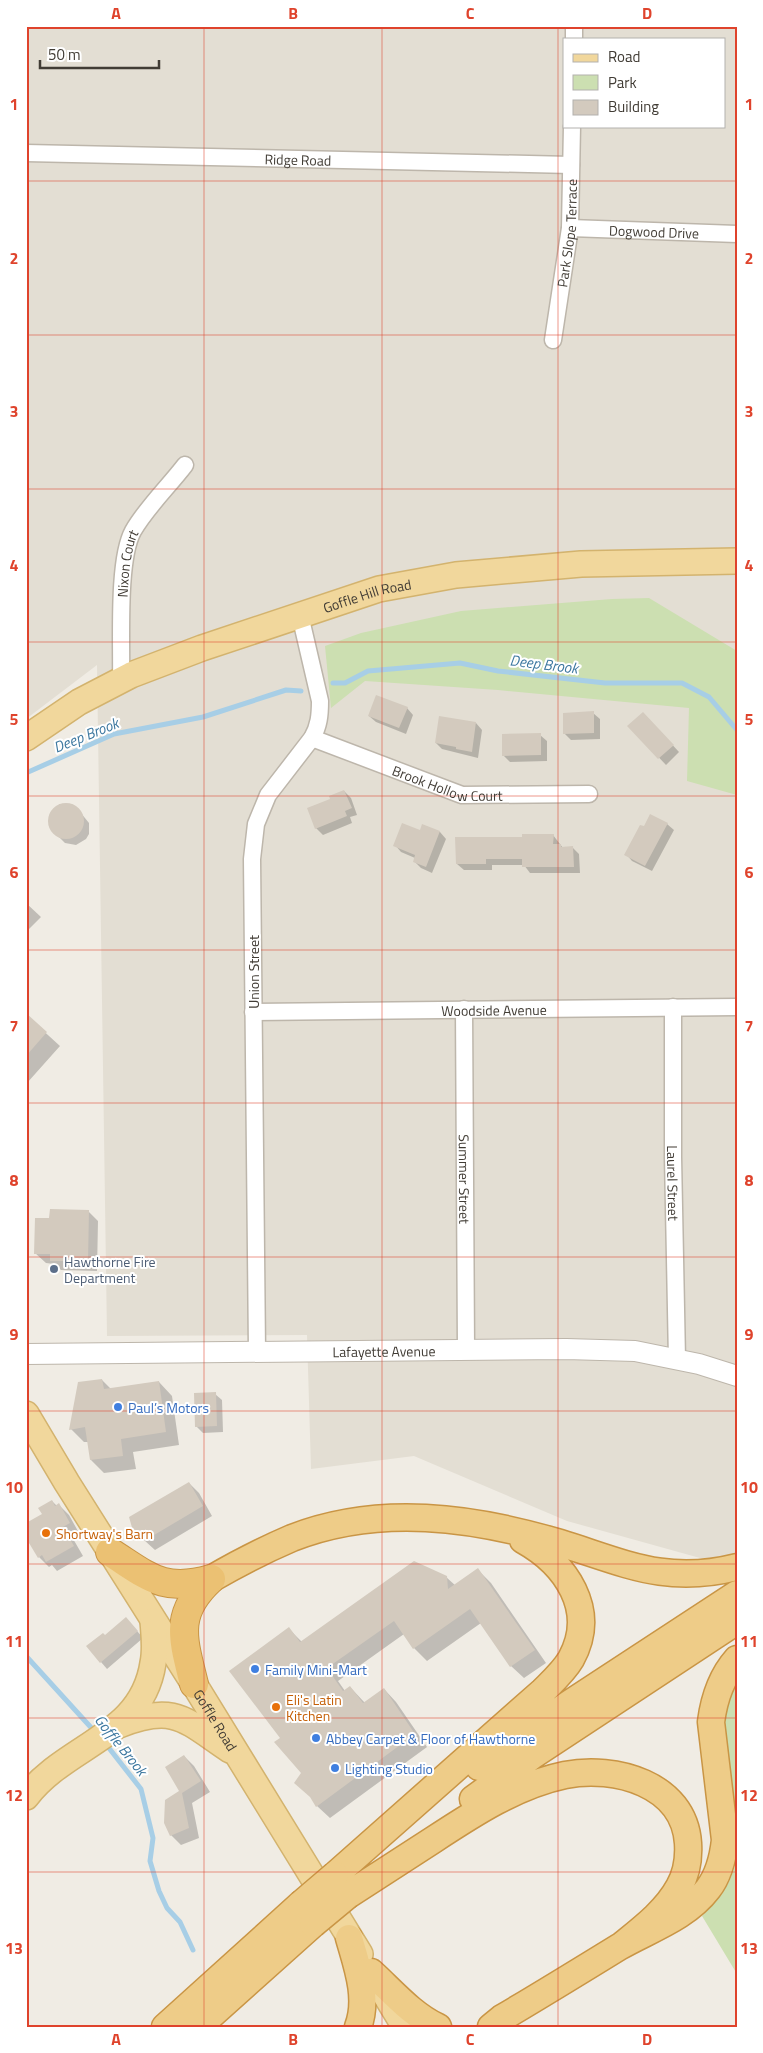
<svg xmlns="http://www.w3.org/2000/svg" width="763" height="2053" viewBox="0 0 763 2053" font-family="'Titillium Web',sans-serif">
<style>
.residential{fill:#e3ded3;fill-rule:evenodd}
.green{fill:#ccdfb1}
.shadow{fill:#0003}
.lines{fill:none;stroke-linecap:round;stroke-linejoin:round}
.stream{stroke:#a7cee6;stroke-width:5}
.building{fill:#d3cabe}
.minor-casing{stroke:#bdb6ab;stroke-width:19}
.tertiary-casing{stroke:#bdb6ab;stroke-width:22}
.primary-casing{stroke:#d3b36e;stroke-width:28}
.trunk-casing{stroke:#c99545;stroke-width:29}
.motorway-casing{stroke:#c99545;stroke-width:30}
.minor{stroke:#fff;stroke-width:16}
.tertiary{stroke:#fff;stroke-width:20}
.primary{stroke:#f1d79c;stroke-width:25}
.trunk{stroke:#ec8;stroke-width:26}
.motorway{stroke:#ebc173;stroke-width:28}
.trunk-bridge-casing{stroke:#c99545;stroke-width:29;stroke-linecap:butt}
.trunk-bridge{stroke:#ec8;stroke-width:26}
.grid{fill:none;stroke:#df432c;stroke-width:1;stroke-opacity:0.55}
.service-dot{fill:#5c6f8a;stroke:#fff;stroke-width:2}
.shop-dot{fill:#3f7fe0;stroke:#fff;stroke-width:2}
.food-dot{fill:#e8710a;stroke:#fff;stroke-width:2}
.labels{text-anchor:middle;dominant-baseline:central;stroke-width:4;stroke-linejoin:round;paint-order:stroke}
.street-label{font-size:14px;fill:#413c35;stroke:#fff}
.service-label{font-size:14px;fill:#4e5e75;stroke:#fff;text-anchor:start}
.shop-label{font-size:14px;fill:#366cbe;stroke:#fff;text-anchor:start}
.food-label{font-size:14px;fill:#c56008;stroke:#fff;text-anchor:start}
.water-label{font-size:15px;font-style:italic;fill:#3c779f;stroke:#fff}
.neatline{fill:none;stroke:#df432c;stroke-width:2}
.grid-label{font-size:16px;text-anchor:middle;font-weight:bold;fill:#df432c}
</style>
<rect width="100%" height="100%" fill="#f0ece4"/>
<path class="residential" d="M26 26H737V1554L718 1563 567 1521 414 1456 311 1469 307 1335 107 1336 97 665 26 719ZM564 39H724V126H564Z"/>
<path class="green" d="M649 598 737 651V795L687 781 689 708 498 690 365 681 331 708 325 646 361 633 461 611 612 599Z
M737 1682V1820L724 1734 727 1705Z
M737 1854V1974L702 1916C720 1898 734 1881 737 1854Z"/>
<path class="shadow" d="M407 708 413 715 406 734 376 722 369 716Z
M593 713 600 719V739L571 740 564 733Z
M643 713 679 752 666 765 629 726Z
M476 723 482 730 478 758 442 749 436 743Z
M540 735 547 741V761L510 762 503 755Z
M344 791 351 798 357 815 350 817 352 823 323 835 316 828 332 800Z
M60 804H71L76 807 89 823V834L86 839 76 845 65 843 50 828 49 817 51 812Z
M667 824 674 830 652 871 632 861 626 854 644 828Z
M423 825 440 832 446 839 432 873 421 868 414 861 415 858 401 852 395 845 420 832Z
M553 835 563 848H573L579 854 580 873H530L524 865H492V870H464L457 864 523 838Z
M26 903 41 917 26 932Z
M26 1015 60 1046 27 1083H26Z
M88 1211 98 1221 97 1271 61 1270 54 1264 46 1263 35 1253 51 1219Z
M102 1380 111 1389 159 1382 172 1396 179 1445 133 1452 136 1469 104 1473 91 1460 88 1442H84L71 1429Z
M215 1394 222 1400 223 1432 203 1433 196 1426Z
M189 1483 199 1493 212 1516 155 1550 134 1531Z
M52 1501 57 1506 59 1505 69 1515 79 1533 72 1537 83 1556 57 1571 52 1565 49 1567 39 1557 44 1515Z
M478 1570 491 1583 546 1663 524 1678 511 1666 481 1623 427 1661 414 1648 404 1634 338 1681 345 1691 350 1687 365 1703 384 1689 396 1702 427 1747 330 1818 317 1806 303 1773 282 1738 289 1629 302 1642 446 1577 456 1586Z
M132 1625 143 1638 107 1669 101 1662 105 1637Z
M184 1756 194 1766 210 1792 192 1803 199 1838 181 1845 171 1835 181 1792Z"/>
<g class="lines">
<path class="stream" d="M333 683H345L368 671 460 663 498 671 605 683H682L709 697 737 730
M26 773 114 734 203 717 286 690 301 691
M26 1656 96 1733
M105 1743 141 1789 153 1838 150 1861 159 1891 167 1908 180 1922 193 1950"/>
</g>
<path class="building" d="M376 695 408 707 399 728 368 716Z
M594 711V733L563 734V713Z
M643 712 674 745 658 759 627 726Z
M439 716 476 722 472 752 456 749V747L435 743Z
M541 733V755L502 756V734Z
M344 790 352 808 345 811 347 816 315 829 307 808 330 799 329 796Z
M48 821a18 18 0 1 1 36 0a18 18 0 1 1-36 0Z
M650 814 668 823 645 866 624 855 640 825 644 826Z
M402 823 420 830 422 824 440 831 426 867 413 862 415 855 393 846Z
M522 834H554L553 844H561V847L573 846 574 867H522V859H486V864H456L455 837H522Z
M26 1013 47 1032 26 1056Z
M50 1209 89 1210 88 1261H50V1254H34L35 1218H49Z
M102 1379 104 1389 159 1381 166 1432 121 1439 123 1456 90 1460 85 1427 69 1430 78 1382Z
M216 1392 217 1426 195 1427 194 1393Z
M189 1482 203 1506 144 1541 133 1531 129 1517Z
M52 1500 55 1506 59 1503 70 1523 63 1527 74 1546 46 1562 42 1555 38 1558 26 1538V1523L42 1514 38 1508Z
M414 1561 447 1576 448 1589 478 1568 535 1650 510 1667 470 1609 413 1649 394 1621 327 1668 343 1691 350 1686 363 1703 384 1688 415 1734 316 1807 310 1797 294 1783 301 1773 274 1742 280 1738 229 1671 289 1627 300 1642Z
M126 1617 138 1631 100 1663 86 1646 103 1633 105 1635Z
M184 1755 201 1781 182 1793 189 1828 170 1836 164 1823 165 1800 179 1791 165 1767Z"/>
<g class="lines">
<g class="minor-casing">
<g id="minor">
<path d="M574 39V26"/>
<path id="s1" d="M26 153 571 165"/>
<path id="s2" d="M570 228 737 234"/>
<path id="s3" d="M553 340 570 228 572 126"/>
<path id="s4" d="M121 679C122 644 117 560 133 531 146 508 169 486 185 465"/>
<path id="s5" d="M312 738 462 795 589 794"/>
<path id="s6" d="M673 1007V1157L677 1360"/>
<path id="s7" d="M464 1009 466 1350"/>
<path id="s8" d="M253 1012 737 1007"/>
<path d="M257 1351 252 859 256 824 268 795 312 738C319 726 320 715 320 701L300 615"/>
</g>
</g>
<g class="tertiary-casing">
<g id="tertiary">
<path id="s9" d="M26 1354 566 1349 635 1351 699 1364 737 1376"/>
</g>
</g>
<g class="primary-casing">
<g id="primary">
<path id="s10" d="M26 738 79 702 131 675 202 648 379 589 456 575 581 564 737 561"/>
<path id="s11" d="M26 1414 67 1483 194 1684 360 1954"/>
<path d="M119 1725C175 1703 185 1720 230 1750"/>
<path d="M26 1797C66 1744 142 1737 153 1663 156 1649 154 1634 153 1621"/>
<path d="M380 1986 405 2027"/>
</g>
</g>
<g class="trunk-casing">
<path id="trunk" d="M211 1579C237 1564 264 1550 292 1538 379 1504 473 1517 560 1543 625 1563 666 1585 737 1567
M479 1767 569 1704 737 1594
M473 1799 532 1756 737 1621
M335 1875 543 1691C553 1681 564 1671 571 1659 598 1610 566 1564 523 1540
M348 1895C376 1877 405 1858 433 1840 474 1813 517 1785 565 1775 615 1765 684 1784 688 1843 689 1858 687 1873 679 1887 666 1911 642 1929 621 1946
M349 1938C357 1966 369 1998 358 2027
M371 1972C392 1991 412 2015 438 2027
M165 2027 301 1904
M198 2027 313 1924
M491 2027 502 2018C541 1995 580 1971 619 1947 648 1930 686 1918 708 1889 719 1875 723 1858 725 1840L711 1722C714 1699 721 1677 737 1659"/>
</g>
<g class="motorway-casing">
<path id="motorway" d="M110 1552C148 1576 163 1593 211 1579
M194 1684C183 1639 173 1614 211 1579"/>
</g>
<use href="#minor" class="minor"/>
<use href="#tertiary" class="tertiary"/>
<use href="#primary" class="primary"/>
<use href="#trunk" class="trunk"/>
<use href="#motorway" class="motorway"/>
<g class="trunk-bridge-casing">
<path id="trunk-bridge" d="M301 1904 335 1875
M313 1924 348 1895"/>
</g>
<use href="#trunk-bridge" class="trunk-bridge"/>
</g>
<path class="grid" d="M204 26V2027M382 26V2027M558 26V2027M26 181H737M26 335H737M26 489H737M26 642H737M26 796H737M26 950H737M26 1103H737M26 1257H737M26 1411H737M26 1564H737M26 1718H737M26 1872H737"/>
<circle class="service-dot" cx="54" cy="1269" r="5"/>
<g class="shop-dot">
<circle cx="118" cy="1407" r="5"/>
<circle cx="255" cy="1669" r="5"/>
<circle cx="316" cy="1738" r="5"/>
<circle cx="335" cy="1768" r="5"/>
</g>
<g class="food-dot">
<circle cx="46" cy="1533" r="5"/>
<circle cx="276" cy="1707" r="5"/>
</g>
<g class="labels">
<g class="street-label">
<text stroke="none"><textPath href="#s1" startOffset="272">Ridge Road</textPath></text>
<text stroke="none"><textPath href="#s2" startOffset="84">Dogwood Drive</textPath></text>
<text stroke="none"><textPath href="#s3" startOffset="108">Park Slope Terrace</textPath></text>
<text stroke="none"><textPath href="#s4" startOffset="116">Nixon Court</textPath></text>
<text stroke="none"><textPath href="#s10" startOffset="372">Goffle Hill Road</textPath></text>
<text stroke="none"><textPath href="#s5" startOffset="144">Brook Hollow Court</textPath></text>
<text transform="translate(253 972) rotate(-90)">Union Street</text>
<text stroke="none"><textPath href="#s8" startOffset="241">Woodside Avenue</textPath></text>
<text stroke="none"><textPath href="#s7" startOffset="170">Summer Street</textPath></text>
<text stroke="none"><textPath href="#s6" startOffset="176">Laurel Street</textPath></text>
<text stroke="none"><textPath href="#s9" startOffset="358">Lafayette Avenue</textPath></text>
<text stroke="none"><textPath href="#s11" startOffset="360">Goffle Road</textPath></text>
</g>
<g class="service-label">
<text x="64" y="1261">Hawthorne Fire<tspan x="64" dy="16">Department</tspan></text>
</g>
<g class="shop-label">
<text x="128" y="1407">Paul’s Motors</text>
<text x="265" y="1669">Family Mini-Mart</text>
<text x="326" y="1738">Abbey Carpet &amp; Floor of Hawthorne</text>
<text x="345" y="1768">Lighting Studio</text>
</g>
<g class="food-label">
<text x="56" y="1533">Shortway's Barn</text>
<text x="286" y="1699">Eli's Latin<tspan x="286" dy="16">Kitchen</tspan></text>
</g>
<g class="water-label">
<text transform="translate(544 664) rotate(7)">Deep Brook</text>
<text transform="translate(86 735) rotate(-22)">Deep Brook</text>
<text transform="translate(121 1745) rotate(51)">Goffle Brook</text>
</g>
</g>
<rect width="763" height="2053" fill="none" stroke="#ffffff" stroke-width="55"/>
<rect x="563" y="38" width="162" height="90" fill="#ffffff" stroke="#b3b1ae"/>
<rect x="573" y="54" width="25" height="8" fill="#f1d79c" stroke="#b3b1ae"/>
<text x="608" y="62" font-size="15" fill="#413c35">Road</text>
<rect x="573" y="75" width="25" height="15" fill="#ccdfb1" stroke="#b3b1ae"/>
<text x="608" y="88" font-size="15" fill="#413c35">Park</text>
<rect x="573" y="100" width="25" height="15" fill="#d3cabe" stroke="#b3b1ae"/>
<text x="608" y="112" font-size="15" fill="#413c35">Building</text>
<path d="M40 60v8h119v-8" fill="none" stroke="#413c35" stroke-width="2.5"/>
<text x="48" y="60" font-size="15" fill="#413c35" stroke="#ffffff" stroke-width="4" paint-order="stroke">50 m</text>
<rect x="28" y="28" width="708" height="1998" class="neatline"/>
<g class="grid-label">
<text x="116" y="19">A</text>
<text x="293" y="19">B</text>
<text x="470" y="19">C</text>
<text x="647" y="19">D</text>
<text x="14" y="110">1</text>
<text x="749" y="110">1</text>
<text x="14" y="264">2</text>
<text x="749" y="264">2</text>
<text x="14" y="417">3</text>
<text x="749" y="417">3</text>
<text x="14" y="571">4</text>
<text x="749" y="571">4</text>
<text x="14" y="725">5</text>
<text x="749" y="725">5</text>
<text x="14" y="878">6</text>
<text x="749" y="878">6</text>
<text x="14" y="1032">7</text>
<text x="749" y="1032">7</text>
<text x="14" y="1186">8</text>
<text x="749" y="1186">8</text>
<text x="14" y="1340">9</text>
<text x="749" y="1340">9</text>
<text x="14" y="1493">10</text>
<text x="749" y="1493">10</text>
<text x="14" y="1647">11</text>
<text x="749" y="1647">11</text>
<text x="14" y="1801">12</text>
<text x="749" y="1801">12</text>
<text x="14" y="1954">13</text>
<text x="749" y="1954">13</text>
<text x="116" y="2045">A</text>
<text x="293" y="2045">B</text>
<text x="470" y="2045">C</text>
<text x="647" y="2045">D</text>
</g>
</svg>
